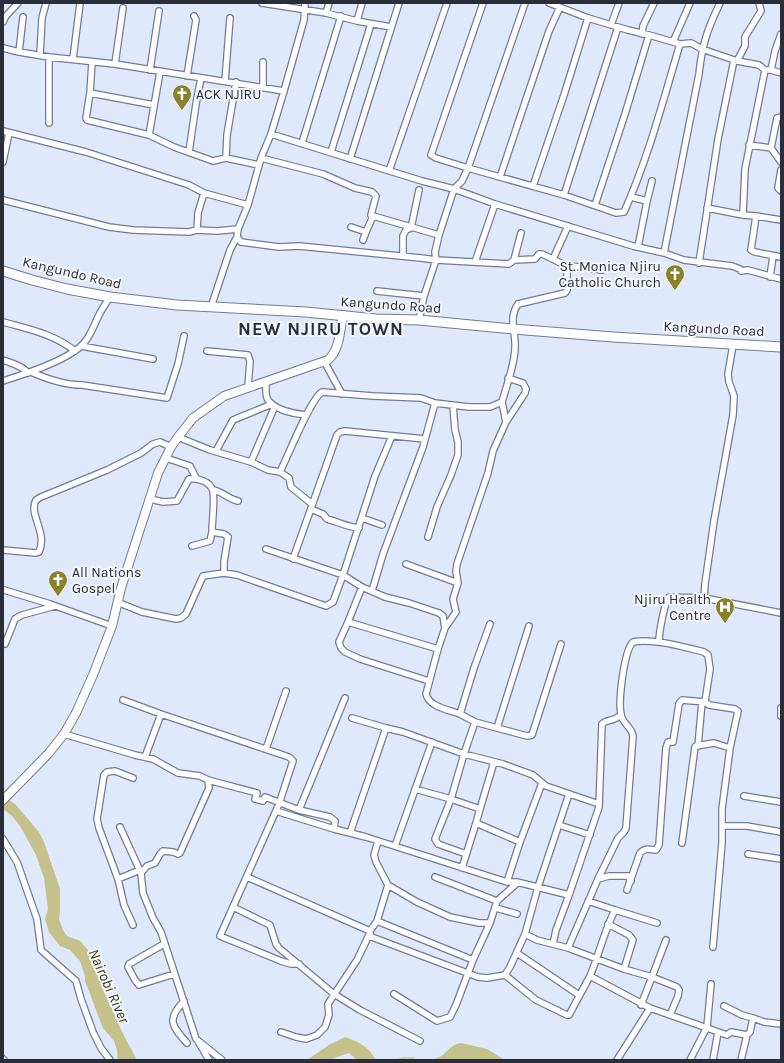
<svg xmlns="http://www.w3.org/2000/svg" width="784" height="1063" viewBox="0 0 784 1063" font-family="Karla,sans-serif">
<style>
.water{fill:#c4c18a}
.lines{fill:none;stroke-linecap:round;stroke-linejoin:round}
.stream{stroke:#c4c18a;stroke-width:1.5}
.minor-casing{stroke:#707c97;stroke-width:8}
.secondary-casing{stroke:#707c97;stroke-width:10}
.trunk-casing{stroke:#707c97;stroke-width:11}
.minor{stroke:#fff;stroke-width:5.5}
.secondary{stroke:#fff;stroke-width:8}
.trunk{stroke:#fff;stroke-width:9}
.labels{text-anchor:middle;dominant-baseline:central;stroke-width:4;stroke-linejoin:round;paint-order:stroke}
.poi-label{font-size:14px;fill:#292e3a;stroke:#f3f6fc;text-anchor:start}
.street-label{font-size:14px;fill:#292e3a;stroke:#f3f6fc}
.water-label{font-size:15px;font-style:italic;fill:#3d390d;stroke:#f3f6fc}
.district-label{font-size:18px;font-weight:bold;letter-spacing:1px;fill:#292e3a;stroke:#f3f6fc}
</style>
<rect width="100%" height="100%" fill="#e0e9fb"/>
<path class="water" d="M3 796 15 804 39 832 44 842 60 889V910L59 919 63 930 67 936 80 941 88 950 103 990 114 1013 122 1032 137 1060H118L117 1050 114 1041 103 1028 95 1008 92 999 85 981V976L80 961 70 950 60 946 49 932 45 919 48 909 44 878 36 855 20 826 11 815 3 809Z
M345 1037C359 1042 368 1046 376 1060H357L349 1053 329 1060H307L329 1045Z
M461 1043 487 1049 505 1060H431C435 1059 440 1057 443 1055 449 1049 453 1044 461 1043Z"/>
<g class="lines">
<path class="stream" d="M396 1060 405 1058H414"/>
<g class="minor-casing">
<path id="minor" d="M262 3 326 13 357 21 391 27
M483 3 431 155 436 158 468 168 564 195 616 213 624 212C648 159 663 101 680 44
M549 3 588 18 628 30 649 35 680 44 691 43 702 49 737 61 759 65 765 70H771L781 73
M326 13 329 3
M357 21 362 3
M3 22 6 16 18 3
M611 25 619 3
M642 34 643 26 654 3
M673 42 690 3
M3 48 19 52 49 57 115 64 284 91
M19 52 23 17
M40 55 42 18 46 3
M49 57V123
M73 59 80 3
M737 61 745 46V37L761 11 759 3
M92 62 90 93 86 118 87 120 149 135 174 147 213 161 226 158 259 165
M115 64 123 8
M150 70 159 11
M771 70 775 51 781 34
M187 76 196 20 194 16
M225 81 230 18
M263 87V62
M90 93 154 105
M3 131 86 152 189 185 204 193 248 205
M271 134 422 181 454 189 495 204 633 246 664 253 684 260 732 266 740 269 741 271 748 270 781 279
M149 135 160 72
M302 143 341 16
M749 145 771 148 781 162
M771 148 777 118 781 117
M189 152 196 104 201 78
M331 152 371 24
M226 158 227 135 236 82
M261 158 323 174 355 188 372 192 376 196 371 215 373 216 439 235
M350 159 399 3
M3 162 9 133
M781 170 778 188 781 191
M389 171 447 3
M500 177 549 31 560 7
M533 186 564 95 588 18
M564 195 618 27
M631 197 647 201 638 247
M3 200 109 227 133 230 189 232 197 230 217 231 238 229
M647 201 652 181
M595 205 625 114 649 35
M707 208 743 215 756 216 751 250 755 252 781 257
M743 215 745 169 765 70
M756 216 781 220
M351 227 366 232 373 216
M197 230 198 213 204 193
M237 237 241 242 279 247 299 246 421 258 436 260 509 264 514 260 535 259 539 254H542L567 266 582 267 602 270
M363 240 366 232
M664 253 699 74C702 45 707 30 720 3
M403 256V236L406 230 411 228 419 190
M553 259 568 226
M514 260 521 233
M475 262 495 204
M699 263 718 139 734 60
M770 277 773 256
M377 291 424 296
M211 307 230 250 237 237 238 229 248 205 261 158 271 134 284 91 304 20 305 3
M419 320 424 296 436 260 435 252 439 235 454 189 462 181 468 168 525 3
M3 322C28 329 54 334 75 351
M81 346 153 359
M207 351 248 355 250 361 248 387
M3 360C11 363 23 366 28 373
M324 361 342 394
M31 372C47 379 64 385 82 385L167 398 178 364 184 336
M3 381C25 374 69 360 84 343 91 335 94 325 99 315 102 309 106 303 110 297
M266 381C266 386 265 396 268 400 275 410 294 414 306 415
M502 402C507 384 515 364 515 347 516 331 508 319 518 304L565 293 567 290V266
M506 422 525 393 526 389 523 383 508 378
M392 436 375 476 343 575 362 587 385 597 409 603 439 613 443 616 445 628 438 649 426 694C429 707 449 710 460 714
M178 437 210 450 251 462 268 470 280 472 289 478 291 487 312 504
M216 451 233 420 272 404
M166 458 190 466 196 478
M251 462 275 406
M280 472C287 458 311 398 322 392L373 396 421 398 435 403 469 407H490L502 402 506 422 493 451 488 473 457 564 456 571 458 583 453 599 456 612 445 628
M213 490C222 491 228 499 238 501
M150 499 163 502 177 501 189 479C198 478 210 481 213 491 215 501 212 521 212 532L224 534 228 537 224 562V573
M311 509 323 514 327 519C339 522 347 527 359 528
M362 518 382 525
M428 537 437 507 451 475 458 455V442L455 430 453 405
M192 546 210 541 212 532
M3 550 36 553 39 552C48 533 28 514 36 500L41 497 107 470 141 453 153 444 160 442 171 447
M293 559 337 435 340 432 345 431 425 439
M406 564 458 583
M362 587 348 622 438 649
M4 590 50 604 112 626
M372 591 383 554 423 447 435 403
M704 598 781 613
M117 602 142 612 176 619 181 618 186 614 203 576 224 573 237 575 323 605 326 606 333 602 343 575 266 549
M348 622 339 642 341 648 345 652 360 659 429 681
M490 624 474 668 460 714 475 722 497 728 529 626
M659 642C659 633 664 604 669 597L704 598 705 584 714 521 733 415 734 396 729 382 728 374 733 345
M5 644 15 619 22 615 55 606
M123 700 161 714 145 757
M781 708V716
M161 714 289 757 293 761 279 804 220 936 281 961 291 964H299
M352 718 386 728
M497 728 527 736 532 735 561 644
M64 734 135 755 153 759 178 773 200 776 208 780 257 793 255 799 263 801 265 797 299 810 330 817 335 821 334 829 366 837 507 882 520 842 476 823 480 809 451 799 415 789
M698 746 702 702
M266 749 286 691
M133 778 115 771 107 772 104 775 97 819 99 828 118 879 124 905 133 925
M569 794 538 887 525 934 537 940 568 948 624 969
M744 796 781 802
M480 809 494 762
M299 810 345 698
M276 811 334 829
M559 825 590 835
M722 826H747L781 832
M120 827 141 873 143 893 153 918 161 932 196 1039 222 1060
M350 833 386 728 403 732 464 754 503 764 533 775 546 786 599 804
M3 839 17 862 37 919 41 950 76 981 81 999 93 1032 101 1048 110 1060
M378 841 374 855 376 862 388 885 417 902 450 917 479 923H490
M520 842 542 783
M682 843 695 747 696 746 714 743 730 748
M395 846 432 742
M466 854 438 844 435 839 451 799 464 754 475 722
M748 854 781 859
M462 868 476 823
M141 873 147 866 155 863 160 854 163 851 173 852 178 854 180 853 209 788 208 780
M247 877 370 931 377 921 388 885
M435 877 497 901
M118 879 140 870
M598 879 609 876H628L631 881
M517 882 569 895
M627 890 640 853C645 848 649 849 656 850L659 845 666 748 668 742H673L679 704 682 700 705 702
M588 901 615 910C604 931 599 955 590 976L650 1008 727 1035 731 1032 747 1035 750 1032 753 1018 764 1022 781 1024
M233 907 270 925 276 944 279 948 334 994 360 1010 420 1041
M496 908 517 914
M615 910 657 923
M377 921 473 960
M608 924 629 935 633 940 624 969 652 977 641 1005
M369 936 478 977 487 978 505 975 536 1000 567 1015H569L590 976
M666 940 652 977 677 987 679 990 678 996 670 1015
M164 944 129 964 128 967 135 980 139 985 174 974
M553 944 556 930 569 895 599 807 602 724C607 719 613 722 621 715
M568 948 598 879 618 838 624 832 626 828 633 736C632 728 625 725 622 718 617 705 624 651 633 642 654 638 683 647 704 652L708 655 710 669 705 702 709 705 735 709 738 711 730 748 722 809V843L713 947
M517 953 579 995
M505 975 510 967 525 934
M394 994 437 1021 450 1017 456 1005 473 960 490 923 497 901 515 885 517 882H507
M184 1001C166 1020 172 1026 187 1043
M724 1006 742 1015 753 1018
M281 1032 296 1037 306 1039 317 1035 325 1027 329 1015 328 1004 357 960 370 933
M199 1043 209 1060
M3 1059 4 1060
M617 1060 650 1008
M690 1060 707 1027 711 984
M713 1060 718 1032
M741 1060 747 1035"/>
</g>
<g class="secondary-casing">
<path id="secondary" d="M3 800 48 754 64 734 76 713 93 675 112 626 121 588 158 473 171 447 178 437 193 418 224 396 328 360C340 350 340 329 343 315"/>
</g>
<g class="trunk-casing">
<path id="trunk" d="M3 271 32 280 67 289 110 297 177 305 306 312 376 319 419 320 513 329 613 337 781 347"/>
</g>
<use href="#minor" class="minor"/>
<use href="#secondary" class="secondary"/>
<use href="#trunk" class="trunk"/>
</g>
<defs>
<g id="church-pin" transform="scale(1)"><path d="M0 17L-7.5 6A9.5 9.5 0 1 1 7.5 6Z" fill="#898229" stroke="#f3f6fc"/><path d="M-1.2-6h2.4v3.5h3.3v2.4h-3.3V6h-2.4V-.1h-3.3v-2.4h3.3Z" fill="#fff"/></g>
<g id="hospital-pin" transform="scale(1)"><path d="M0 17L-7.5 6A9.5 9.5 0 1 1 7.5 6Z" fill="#898229" stroke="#f3f6fc"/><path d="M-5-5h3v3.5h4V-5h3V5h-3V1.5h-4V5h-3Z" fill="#fff"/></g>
</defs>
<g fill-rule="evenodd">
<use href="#church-pin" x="182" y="94"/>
<use href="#church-pin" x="675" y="274"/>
<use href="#church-pin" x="58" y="580"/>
<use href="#hospital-pin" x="725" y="607"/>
</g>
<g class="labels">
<g class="poi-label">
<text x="196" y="94">ACK NJIRU</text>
<text x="661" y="266" text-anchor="end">St. Monica Njiru<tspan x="661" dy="16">Catholic Church</tspan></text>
<text x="72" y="572">All Nations<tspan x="72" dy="16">Gospel</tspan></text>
<text x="711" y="599" text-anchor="end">Njiru Health<tspan x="711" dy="16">Centre</tspan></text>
</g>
<g class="street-label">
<text transform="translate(72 273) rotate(13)">Kangundo Road</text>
<text transform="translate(391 305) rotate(4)">Kangundo Road</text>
<text transform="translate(714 329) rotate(3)">Kangundo Road</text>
</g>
<g class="water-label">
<text transform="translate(109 986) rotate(66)">Nairobi River</text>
</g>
<g class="district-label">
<text x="321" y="329">NEW NJIRU TOWN</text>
</g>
</g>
<rect width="784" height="1063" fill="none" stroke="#292e3a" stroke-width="8"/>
</svg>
